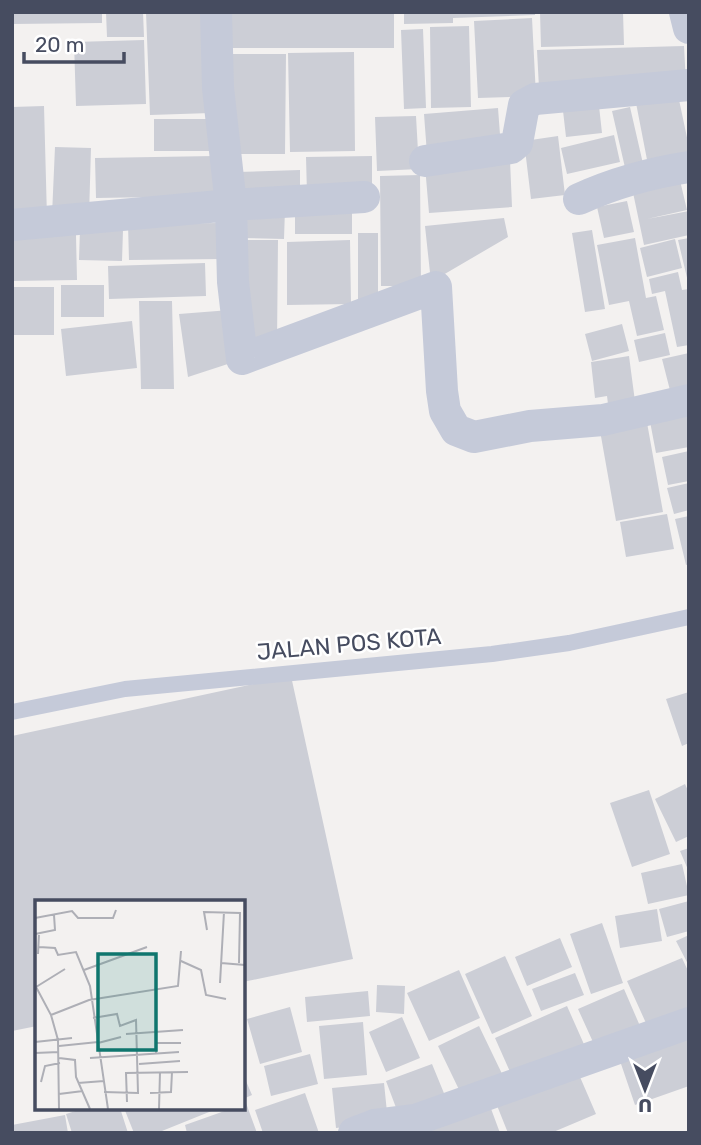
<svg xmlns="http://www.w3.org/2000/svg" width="701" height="1145" viewBox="0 0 701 1145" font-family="Rubik,sans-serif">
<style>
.building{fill:#ccced6}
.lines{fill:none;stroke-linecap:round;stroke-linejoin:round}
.lane{stroke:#c5cad9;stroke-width:16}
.street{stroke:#c5cad9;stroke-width:32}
.labels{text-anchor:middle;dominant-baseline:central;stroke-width:5;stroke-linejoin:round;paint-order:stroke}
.street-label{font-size:23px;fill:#464c60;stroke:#fff}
.inset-road{fill:none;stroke:#aeafb6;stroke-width:2}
.view{fill:#0f766e;fill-opacity:0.15;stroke:#0f766e;stroke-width:3.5}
.inset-edge{fill:none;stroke:#464c60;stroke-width:3.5}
</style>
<rect width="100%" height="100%" fill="#f3f1f0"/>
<path class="building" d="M12 12H102V23L12 24Z
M106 12H143L144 37H107Z
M146 12H207L211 113 150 115Z
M219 12H394V48H219Z
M404 12H535V15L453 18V23L404 24Z
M540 12H623L624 45 541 47Z
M532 18 536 96 478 98 474 21Z
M469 26 471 107 431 108 430 27Z
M423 29 426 108 404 109 401 30Z
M144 40 146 104 76 106 74 42Z
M684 46 686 84 539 88 537 50Z
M354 52 355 151 290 152 288 53Z
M227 54H286L285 154H226Z
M678 95 689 147V162L649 170 636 103Z
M598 97 602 133 566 137 562 102Z
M44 106 47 218 12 219V107Z
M630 107 644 168 626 172 612 111Z
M498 108 501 148 427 154 424 114Z
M416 116 419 169 377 171 375 117Z
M154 119H213V151H154Z
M614 135 620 162 567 174 561 148Z
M558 136 565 195 531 199 524 141Z
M55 147 91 148 89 216 52 215Z
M215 156 216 196 96 198 95 158Z
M372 156V193L307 194 306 157Z
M510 160 512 207 429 213 425 166Z
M300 170V198L238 199 237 172Z
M678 172 687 210 647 219 689 211V235L644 245 631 183Z
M420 175 421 286H381L380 176Z
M295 201H352V234H295Z
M627 201 634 232 604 238 597 207Z
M241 208 285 209 284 239 240 238Z
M504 218 508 237 431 282 425 226Z
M221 223 222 259 129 260 128 224Z
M80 229 123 230 122 261 79 260Z
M592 230 605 309 585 312 572 233Z
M358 233H378V299H358Z
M76 235 77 280 12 281V236Z
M635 238 646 298 656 296 664 330 637 336 629 301 609 305 597 245Z
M689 238V282H688L678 240Z
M675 239 682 268 647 277 640 248Z
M238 240H278L277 344H242Z
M350 240 351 304 287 305V242Z
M205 263 206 296 109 299 108 266Z
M678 272 682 290 689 289V345L677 347 665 291 652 294 649 279Z
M61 285H104V317H61Z
M12 287H54V335H12Z
M139 301H172L174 389H141Z
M230 310 237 361 188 377 179 314Z
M132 321 137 368 66 376 61 329Z
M622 324 629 351 592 361 585 334Z
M665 333 670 355 639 362 634 340Z
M689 353V399L673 402 662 359Z
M629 356 636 409 609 412 607 396 595 398 591 362Z
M689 404V447L656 453 648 411Z
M646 417 663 512 616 521 599 425Z
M689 451V481L668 485 662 457Z
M689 483V510L674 514 667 488Z
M667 514 674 549 626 557 620 522Z
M689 516V564L686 565 675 519Z
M291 676 353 959 243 982V902H37V1026L12 1031V736Z
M689 692V743L682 746 666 699Z
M685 784 689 793V836L676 842 655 799Z
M649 790 670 854 632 867 610 803Z
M689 848V872L680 851Z
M682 864 689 895 648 904 641 873Z
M689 901V931L667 937 659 909Z
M657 909 662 941 620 948 615 916Z
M602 923 623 983 591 994 570 934Z
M689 935V966L676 941Z
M560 938 572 967 527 986 515 957Z
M505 956 532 1016 492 1034 465 974Z
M682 958 689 973V1015L650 1032 627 981Z
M459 970 480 1018 429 1041 407 993Z
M575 973 584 995 541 1011 532 989Z
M377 985 405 986 404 1014 376 1012Z
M624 989 643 1033 598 1053 578 1009Z
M368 991 370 1016 307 1022 305 997Z
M567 1006 587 1051 515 1083 495 1038Z
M290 1007 302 1052 260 1064 247 1019Z
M402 1017 420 1058 386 1072 369 1032Z
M363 1022 367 1075 324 1079 319 1026Z
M479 1026 505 1080 464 1100 438 1046Z
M689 1033V1086L635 1105 619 1058Z
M310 1054 318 1084 271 1096 264 1066Z
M432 1064 448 1103 401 1121 386 1081Z
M577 1070 596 1114 551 1133H508L496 1103Z
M243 1074 252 1095 243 1099Z
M384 1083 388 1122 336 1128 332 1088Z
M305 1093 319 1133H263L255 1110Z
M246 1103 257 1133H187L185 1125 233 1108H243Z
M490 1106 500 1133H420Z
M85 1108H120L128 1133H72L66 1114Z
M124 1108H219L157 1133H134Z
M65 1115 68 1133H14L12 1125Z"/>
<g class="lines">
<path class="lane" d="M12 712 125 689 492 654 569 643 689 617"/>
<path class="street" d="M216 12 218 88 231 205 233 282 242 359 436 287 442 391 445 411 456 430 474 437 530 426 603 420 689 400
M685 12 689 28
M425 161 511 148 517 143 524 105 535 99 689 85
M579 199C614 183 650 173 689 167
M12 225 231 205 364 197
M354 1133 375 1125 415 1120 689 1023"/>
</g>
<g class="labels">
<g class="street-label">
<text transform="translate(349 644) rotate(-5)">JALAN POS KOTA</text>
</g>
</g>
<g transform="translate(35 900)">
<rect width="210" height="210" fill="#f3f1f0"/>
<path class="inset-road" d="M0 18 37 11 43 18H78L81 10M172 30 169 12 205 13 204 63M0 34 20 30 19 15M4 47 20 48 23 55 41 52 55 86 73 209M3 54 4 33M146 61 166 70 171 95 191 99M186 63 210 65M49 70 112 47M185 83 189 12M0 85 16 115 23 140 24 209M1 87 30 69M16 115 54 100 143 86 146 51M58 118 82 114 85 126 101 120 103 193 69 192M91 134 148 130M0 142 37 138M63 143 86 137M24 146 63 142M0 153 24 152M121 153V143H146M24 158 40 160 41 177 55 209M55 158 144 152M104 164 145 161M6 182 10 166 25 163M43 183 69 181M115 193 136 192 137 172M24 194 48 191M92 202 91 173 153 172M124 209 125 172"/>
<path class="view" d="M63 54H121V150H63Z"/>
<rect width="210" height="210" class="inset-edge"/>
</g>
<rect width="701" height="1145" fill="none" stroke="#464c60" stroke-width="28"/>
<g transform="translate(645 1089) rotate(180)" stroke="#ffffff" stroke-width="5" paint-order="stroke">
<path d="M0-5L12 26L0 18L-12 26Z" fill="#464c60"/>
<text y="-10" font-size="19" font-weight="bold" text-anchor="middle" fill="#464c60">U</text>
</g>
<path d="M24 52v10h100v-10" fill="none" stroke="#464c60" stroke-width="3.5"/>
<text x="35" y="52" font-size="21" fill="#464c60" stroke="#ffffff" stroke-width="5" paint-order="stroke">20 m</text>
</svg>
